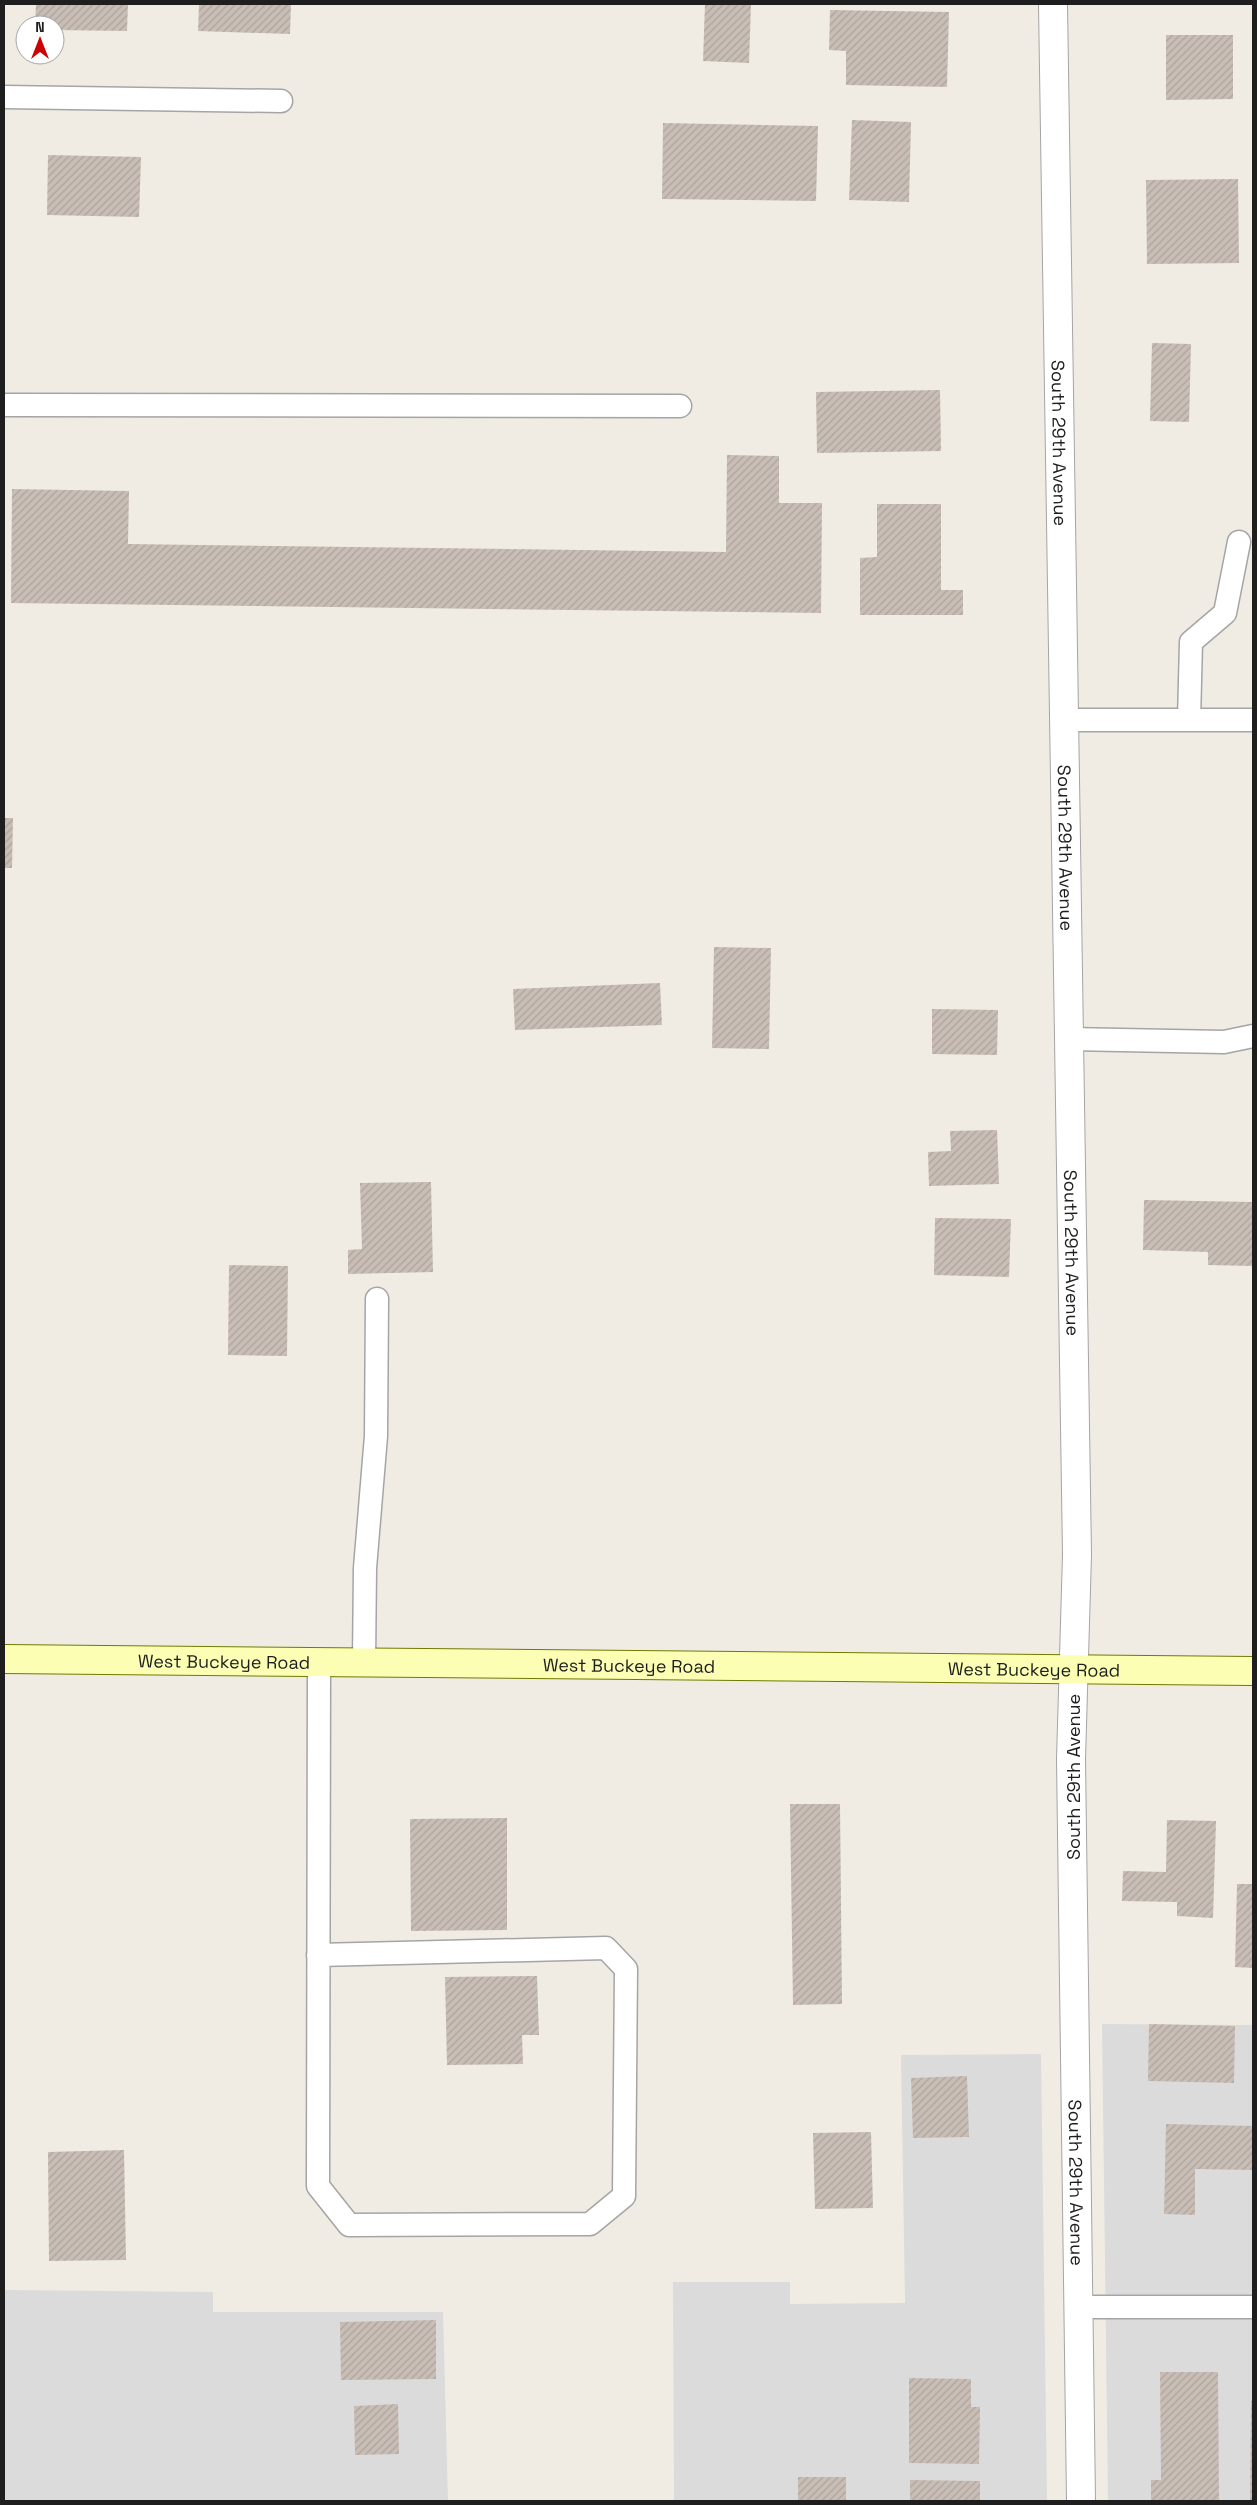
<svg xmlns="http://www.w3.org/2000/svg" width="1257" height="2505" viewBox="0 0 1257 2505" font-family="'Space Grotesk',sans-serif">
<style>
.residential{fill:#dcdbdb}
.building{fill:url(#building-hatch)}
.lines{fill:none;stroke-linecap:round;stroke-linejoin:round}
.service-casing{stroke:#a5a5a5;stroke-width:25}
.minor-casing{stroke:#a5a5a5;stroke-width:30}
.secondary-casing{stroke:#6f7b00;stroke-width:30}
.service{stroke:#fff;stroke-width:22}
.minor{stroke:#fff;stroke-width:28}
.secondary{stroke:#fcffb3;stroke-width:28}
.labels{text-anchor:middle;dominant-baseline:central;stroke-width:4;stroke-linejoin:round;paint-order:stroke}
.street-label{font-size:18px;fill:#1e1e1e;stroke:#fff}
</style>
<defs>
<pattern id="building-hatch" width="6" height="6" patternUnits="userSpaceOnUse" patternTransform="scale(1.25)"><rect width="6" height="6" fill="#c9beb6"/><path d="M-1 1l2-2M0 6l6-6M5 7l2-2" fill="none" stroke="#aca39c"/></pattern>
</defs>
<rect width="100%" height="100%" fill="#f0ece3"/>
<path class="residential" d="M1102 2024 1253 2025V2501H1108Z
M1041 2054 1047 2501H674L673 2282H790V2304L905 2303 901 2055Z
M4 2290 213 2292V2312H443L448 2501H4Z"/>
<path class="building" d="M36 4H128L127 31 55 30V25H35Z
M199 4H291L290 34 198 31Z
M705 4H751L749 63 703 61Z
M830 10 949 12 947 87 846 85V51L829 50Z
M1166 35H1233V99L1166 100Z
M852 120 911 122 909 202 849 200Z
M663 123 818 126 816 201 662 199Z
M48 155 141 157 139 217 47 215Z
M1238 179 1239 263 1147 264 1146 180Z
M1152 343 1191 344 1189 422 1150 421Z
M940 390 941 451 817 453 816 392Z
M727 455 779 456V503H822L821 613 11 603 12 489 129 491 128 544 726 552Z
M877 504H941V590H963V615H860V558L877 557Z
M4 818H13L12 868H4Z
M714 947 771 948 769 1049 712 1048Z
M660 983 662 1025 515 1030 513 989Z
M932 1009 998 1010 997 1055 932 1054Z
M997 1130 999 1184 929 1186 928 1152 951 1151 950 1131Z
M431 1182 433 1272 348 1274V1250L362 1249 360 1183Z
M1144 1200 1253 1202V1266L1208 1265V1252L1143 1250Z
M935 1218 1011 1219 1009 1277 934 1275Z
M229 1265 288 1266 287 1356 228 1355Z
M790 1804H840L842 2004 793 2005Z
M507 1818V1930L411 1931 410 1819Z
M1167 1820 1216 1821 1213 1918 1177 1916V1902L1122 1901 1123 1871 1166 1872Z
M1237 1884H1253V1968L1235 1967Z
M537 1976 539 2035H522L523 2064 447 2065 445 1977Z
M1149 2024 1235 2026 1234 2083 1148 2081Z
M967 2076 969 2137 913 2138 911 2078Z
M1166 2124 1253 2126V2170L1195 2169V2215L1164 2214Z
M871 2132 873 2208 815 2209 813 2133Z
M124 2150 126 2260 49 2261 48 2152Z
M436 2320V2379L341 2380 340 2322Z
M1160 2372H1218L1219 2501H1151V2480H1161Z
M909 2378 971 2379V2407H980L979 2464 909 2463Z
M1251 2401H1253V2501H1250Z
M398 2404 399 2454 355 2455 354 2406Z
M798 2477H846V2501H798Z
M910 2480 980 2481V2501H910Z"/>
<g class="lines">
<g class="service-casing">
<path id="service" d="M4 97 281 101
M4 405 680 406
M1063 720H1253
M1189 720 1191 642 1225 613 1239 542
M1069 1039 1224 1042 1253 1036
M364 1662 365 1568 376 1436 377 1299
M318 1955 606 1948 626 1969 624 2196 590 2224 349 2225 318 2186 319 1662
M1079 2307H1253"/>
</g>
<g class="minor-casing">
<g id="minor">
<path id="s1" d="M1053 4 1077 1555 1071 1759 1081 2501"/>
</g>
</g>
<g class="secondary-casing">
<g id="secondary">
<path id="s2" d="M4 1659 1253 1671"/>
</g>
</g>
<use href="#service" class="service"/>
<use href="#minor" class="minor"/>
<use href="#secondary" class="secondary"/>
</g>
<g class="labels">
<g class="street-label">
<text stroke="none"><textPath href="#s1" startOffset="439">South 29th Avenue</textPath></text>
<text stroke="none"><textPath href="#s1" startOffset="844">South 29th Avenue</textPath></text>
<text stroke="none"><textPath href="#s1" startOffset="1249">South 29th Avenue</textPath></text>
<text stroke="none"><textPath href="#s2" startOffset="220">West Buckeye Road</textPath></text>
<text stroke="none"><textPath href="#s2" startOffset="625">West Buckeye Road</textPath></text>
<text stroke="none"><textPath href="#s2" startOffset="1030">West Buckeye Road</textPath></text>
<text transform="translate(1073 1777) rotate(-90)">South 29th Avenue</text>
<text stroke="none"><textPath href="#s1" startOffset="2179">South 29th Avenue</textPath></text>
</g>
</g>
<rect width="1257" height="2505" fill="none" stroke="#1e1e1e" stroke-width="10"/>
<g transform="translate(40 40)"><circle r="24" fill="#ffffff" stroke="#a5a5a5"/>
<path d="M0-4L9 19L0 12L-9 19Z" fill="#cd0003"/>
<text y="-8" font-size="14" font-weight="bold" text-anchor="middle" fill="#1e1e1e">N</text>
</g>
</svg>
